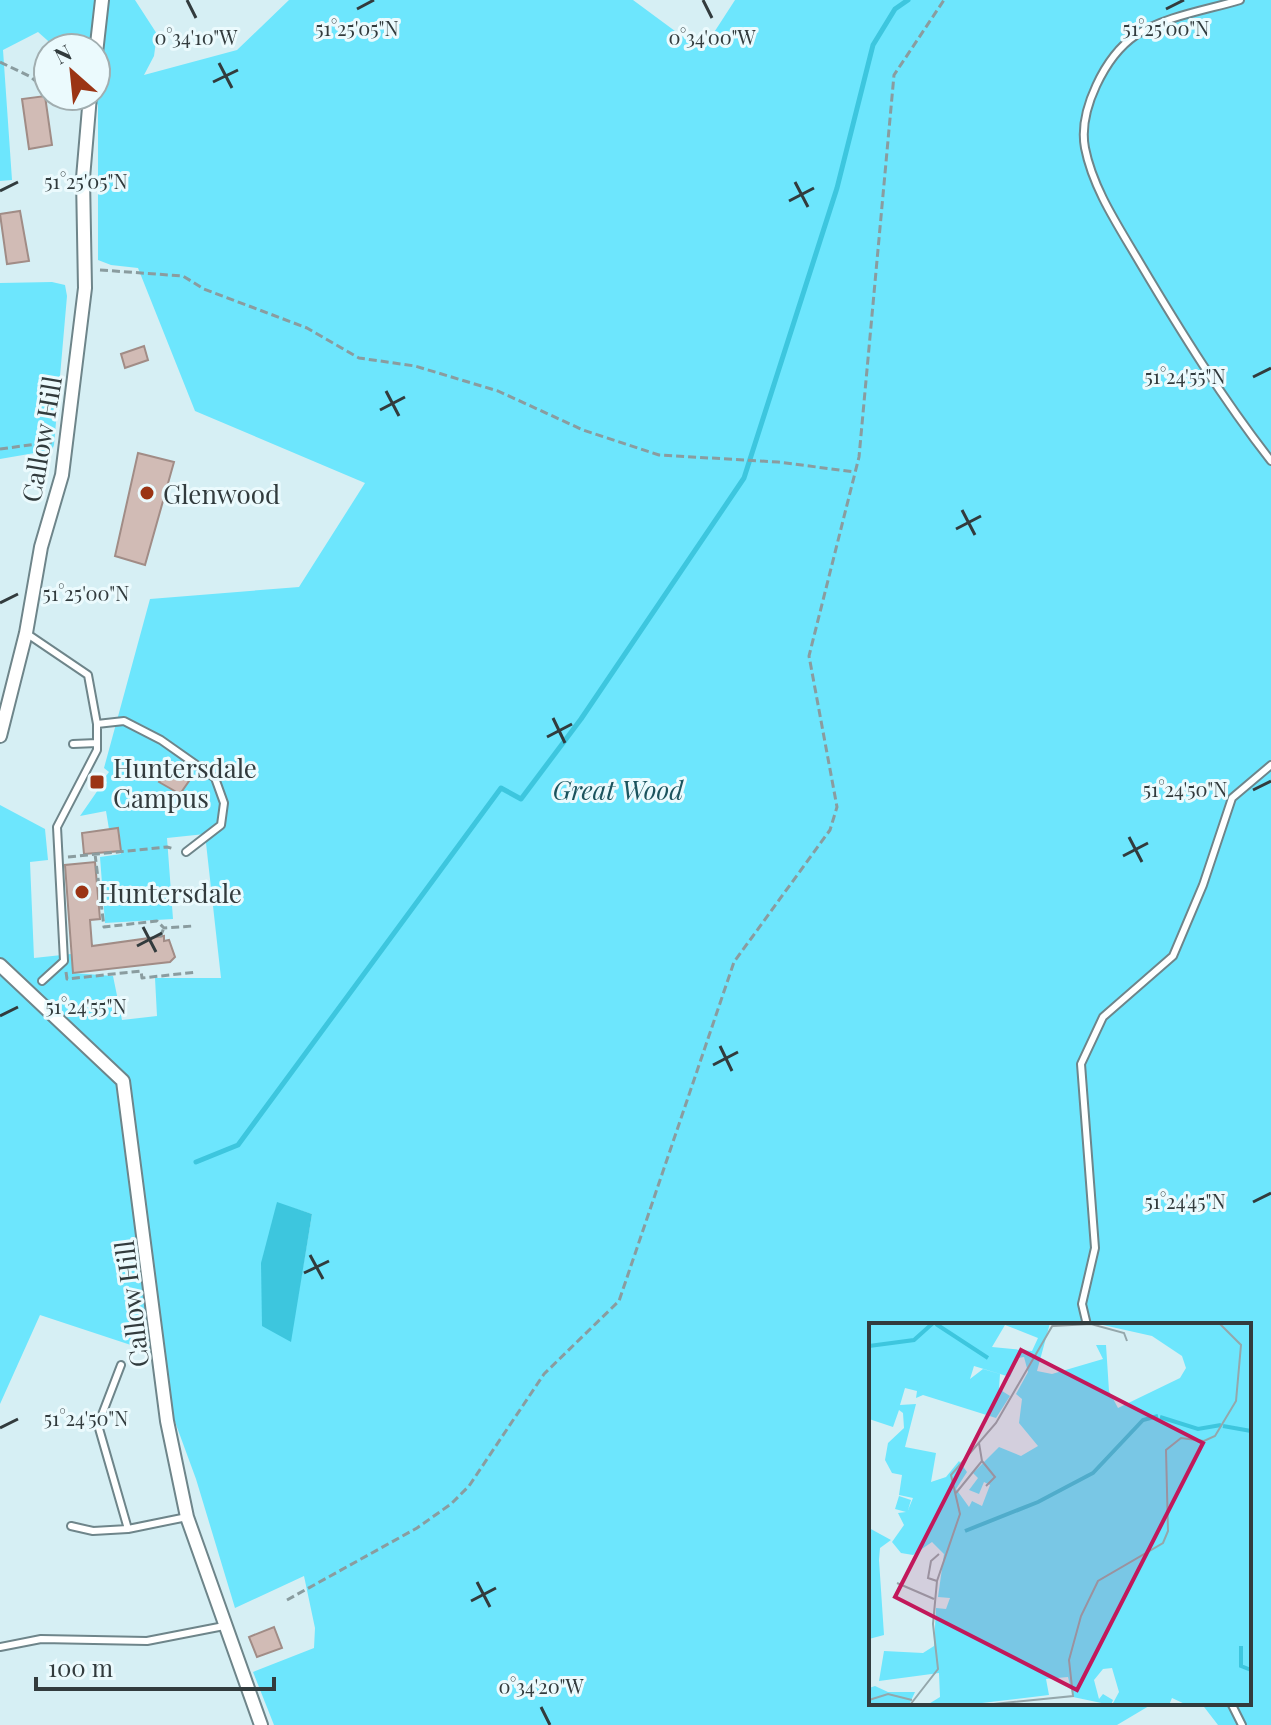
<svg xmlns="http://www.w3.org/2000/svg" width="1271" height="1725" viewBox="0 0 1271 1725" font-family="'Playfair Display',serif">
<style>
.green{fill:#6de6fd;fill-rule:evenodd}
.water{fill:#3dc6de}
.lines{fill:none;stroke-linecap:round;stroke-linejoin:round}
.stream{stroke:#3dc6de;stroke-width:5}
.building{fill:#d1bbb5;stroke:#a18c86;stroke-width:2}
.lane-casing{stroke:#6e858a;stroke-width:10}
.street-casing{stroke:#6e858a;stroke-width:16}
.path{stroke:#8a9c9f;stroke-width:3;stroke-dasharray:8 4;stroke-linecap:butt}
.lane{stroke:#fff;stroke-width:6}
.street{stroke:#fff;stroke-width:12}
.ticks{fill:none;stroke:#323b3d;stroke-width:3}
.poi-dot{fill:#9b3414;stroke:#ebfafd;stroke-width:3}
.labels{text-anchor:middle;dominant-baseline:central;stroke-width:6;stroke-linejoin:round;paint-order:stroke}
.street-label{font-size:26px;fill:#323b3d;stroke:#ebfafd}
.poi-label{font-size:26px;fill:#323b3d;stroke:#ebfafd;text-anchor:start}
.park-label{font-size:26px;font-style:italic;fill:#1c545e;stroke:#ebfafd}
.inset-river{fill:none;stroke:#3dc6de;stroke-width:4}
.inset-road{fill:none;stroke:#94a7ab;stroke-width:2}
.view{fill:#c2185b;fill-opacity:0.15;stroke:#c2185b;stroke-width:4}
.inset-edge{fill:none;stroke:#323b3d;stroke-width:4}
.ticks-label{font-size:20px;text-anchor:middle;fill:#323b3d;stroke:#ebfafd;stroke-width:6;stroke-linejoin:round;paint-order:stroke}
</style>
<rect width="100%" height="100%" fill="#d6eff4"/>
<path class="green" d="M0 0H135L157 34 154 56 144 75 237 50 289 0H633L702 51 735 0H1271V1725H1218L1201 1703H1249V1325H871V1703H1154L1117 1725H274L253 1672 314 1648 315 1628 304 1576 235 1608 196 1479 149 1351 40 1315 0 1404V805L45 829 48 860 30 862 34 958 71 954 73 973 113 976 122 1020 157 1016 155 978H221L205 834 167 838 173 919 105 923 100 857 121 854 119 829H109L106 811 80 816 98 790 103 791 107 782 103 780 109 772 104 768 150 599 299 587 365 483 195 411 138 268 111 265 98 260V105L91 96H96V48H56L38 32 3 50 12 180 0 181ZM277 1203 312 1214 290 1342Z
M52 282 65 285 67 296 54 445 52 450 0 459V283Z"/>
<path class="water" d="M277 1202 312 1214 291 1342 262 1326 261 1263Z"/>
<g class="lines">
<path class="stream" d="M196 1162 238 1145 501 788 521 799 581 719 744 478 837 188 873 45 895 9 908 0"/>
</g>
<path class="building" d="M45 96 52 145 29 149 22 99Z
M20 211 29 261 7 264 0 214Z
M144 346 148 360 125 368 121 354Z
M138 453 174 462 145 565 115 556Z
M168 768 189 781 180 794 159 782Z
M118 828 121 851 84 854 82 833Z
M95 862 100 919 90 920 92 946 164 936V941L169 940 175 957 170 962 73 973 65 865Z
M274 1627 282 1648 257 1657 249 1637Z"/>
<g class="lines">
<g class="lane-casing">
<path id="lane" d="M1240 0C1206 10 1166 16 1136 35 1105 56 1078 111 1085 148 1093 189 1119 227 1140 263 1181 332 1222 398 1271 461
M26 633 88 675 97 724V750L57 827 64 961 42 981
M97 724 124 721 161 740 215 778 224 803 221 825 186 852
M73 744 97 743
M1087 1325 1082 1304 1095 1248 1081 1064 1103 1017 1173 956 1203 885 1232 798 1271 765
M121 1365 98 1425 128 1529 187 1517
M71 1526 93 1531 128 1529
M0 1647 41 1639 147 1641 224 1626
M1231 1703 1242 1725"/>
</g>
<g class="street-casing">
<path id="street" d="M96 53 102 0
M0 736 26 633 41 547 62 475 85 288 83 178 90 96
M0 965 123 1081 167 1421 187 1517 261 1725"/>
</g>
<path class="path" d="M0 62 31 77 48 92
M53 96 77 103
M100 270 183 276 204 289 307 328 359 358 415 366 498 391 583 430 659 455 778 462 855 472
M0 449 52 442
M95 854 104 927 157 921 164 928 193 926
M68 857 167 847 175 849
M160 937 164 928
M66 972 67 979 141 971 142 978 197 972
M287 1600 417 1528 451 1504 469 1486 544 1374 619 1301 734 962 830 830 837 807 809 656 859 457 894 75 944 0"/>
<use href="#lane" class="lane"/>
<use href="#street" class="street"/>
</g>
<path class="ticks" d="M187 0 196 18M703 0 712 18M357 9 374 0M1166 9 1184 0M219 63 232 88M213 82 238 70M795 182 808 207M0 191 18 182M789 201 814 188M1253 377 1271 368M386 391 399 416M380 410 405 397M962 510 975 535M956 529 981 516M0 603 18 594M553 718 565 743M547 737 572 724M1253 790 1271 781M1129 837 1142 862M1123 856 1148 843M143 927 156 952M137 946 162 933M0 1016 18 1007M720 1046 732 1071M713 1065 738 1052M1253 1202 1271 1193M310 1255 323 1279M304 1273 329 1261M0 1428 18 1419M477 1582 490 1607M471 1601 496 1588M541 1707 550 1725"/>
<g class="poi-dot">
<circle cx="147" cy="493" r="8"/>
<rect x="89" y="774" width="16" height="16" rx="4"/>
<circle cx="82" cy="892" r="8"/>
</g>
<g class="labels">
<g class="street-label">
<text transform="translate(41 439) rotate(-80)">Callow Hill</text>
<text transform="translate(131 1304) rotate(-97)">Callow Hill</text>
</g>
<g class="poi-label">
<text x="163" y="493">Glenwood</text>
<text x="113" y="767">Huntersdale<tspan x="113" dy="30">Campus</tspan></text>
<text x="98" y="892">Huntersdale</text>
</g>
<g class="park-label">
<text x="618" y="789">Great Wood</text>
</g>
</g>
<g transform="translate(869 1323)">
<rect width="382" height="382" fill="#d6eff4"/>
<path d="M0 0H181L168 48 183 51 234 36 227 22H237L240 68 249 85 311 55 317 45 313 33 283 13 225 0H382V382H318L303 375 300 382H243L250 369 243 345 234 346 225 357 230 376 234 371 244 377 242 382 204 374 199 354 177 356 180 372 96 382H58L71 374 70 350 10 358 15 328 54 330 65 323 67 285 77 286 81 275 69 274 75 231 63 219 44 232 32 230 23 219 35 202 29 190 37 189 26 186 30 173 42 177 39 187 44 175 30 172 33 152 23 150 16 137 19 120 35 105 34 90 30 87 24 104 0 96ZM136 2 169 15 163 28 123 24ZM155 34 159 49 147 71 153 76 150 100 169 123 152 133 130 124 104 150 109 155 100 167 110 171 115 159 121 162 113 183 103 178 100 184 87 166 98 149 90 138 77 154 62 159 67 130 36 124 47 81 31 82 36 65 48 68 47 75 54 72 127 95 141 73 130 66 131 51 114 46 101 56 105 43 141 54 149 35ZM0 205 22 217 11 225 10 237 15 312 0 316ZM6 363 19 369H46L40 382H0V365Z" fill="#6de6fd" fill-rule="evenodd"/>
<path class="inset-river" d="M67 1 119 35M0 23 45 17 64 0M291 94 329 106 352 102M354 103 382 108M96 208 169 179 224 150 274 97 289 93M372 323V343L382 347"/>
<path class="inset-road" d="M184 3 222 1 255 10 258 18M113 138 126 154 117 163M87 170 113 138 110 120M68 258 59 255 62 238 70 231M28 260 65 276M0 377 19 371 43 377M41 382 69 346 64 301 68 258 91 191 82 152 127 100 185 0M115 382 204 373 200 337 212 293 229 258 294 220 299 208 297 127 312 115 335 118 346 113 367 78 372 22 350 0"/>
<path class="view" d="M152 27 334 120 208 367 26 274Z"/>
<rect width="382" height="382" class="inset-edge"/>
</g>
<g class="ticks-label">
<text x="357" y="36">51°25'05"N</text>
<text x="1166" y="36">51°25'00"N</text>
<text x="196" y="45">0°34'10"W</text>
<text x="712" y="45">0°34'00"W</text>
<text x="86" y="189">51°25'05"N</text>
<text x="1185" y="384">51°24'55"N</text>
<text x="86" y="601">51°25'00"N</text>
<text x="1185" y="797">51°24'50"N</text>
<text x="86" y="1014">51°24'55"N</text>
<text x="1185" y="1209">51°24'45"N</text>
<text x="86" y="1426">51°24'50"N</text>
<text x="541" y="1694">0°34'20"W</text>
</g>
<g transform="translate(72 72) rotate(333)"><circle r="38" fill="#ebfafd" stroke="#a1aeb0" stroke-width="2"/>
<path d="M0-6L14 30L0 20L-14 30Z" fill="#9b3414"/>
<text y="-12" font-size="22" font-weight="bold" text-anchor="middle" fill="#323b3d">N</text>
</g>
<path d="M36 1677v12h238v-12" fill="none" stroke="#323b3d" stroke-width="4"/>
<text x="48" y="1677" font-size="24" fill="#323b3d" stroke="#ebfafd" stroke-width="6" paint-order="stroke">100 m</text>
</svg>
